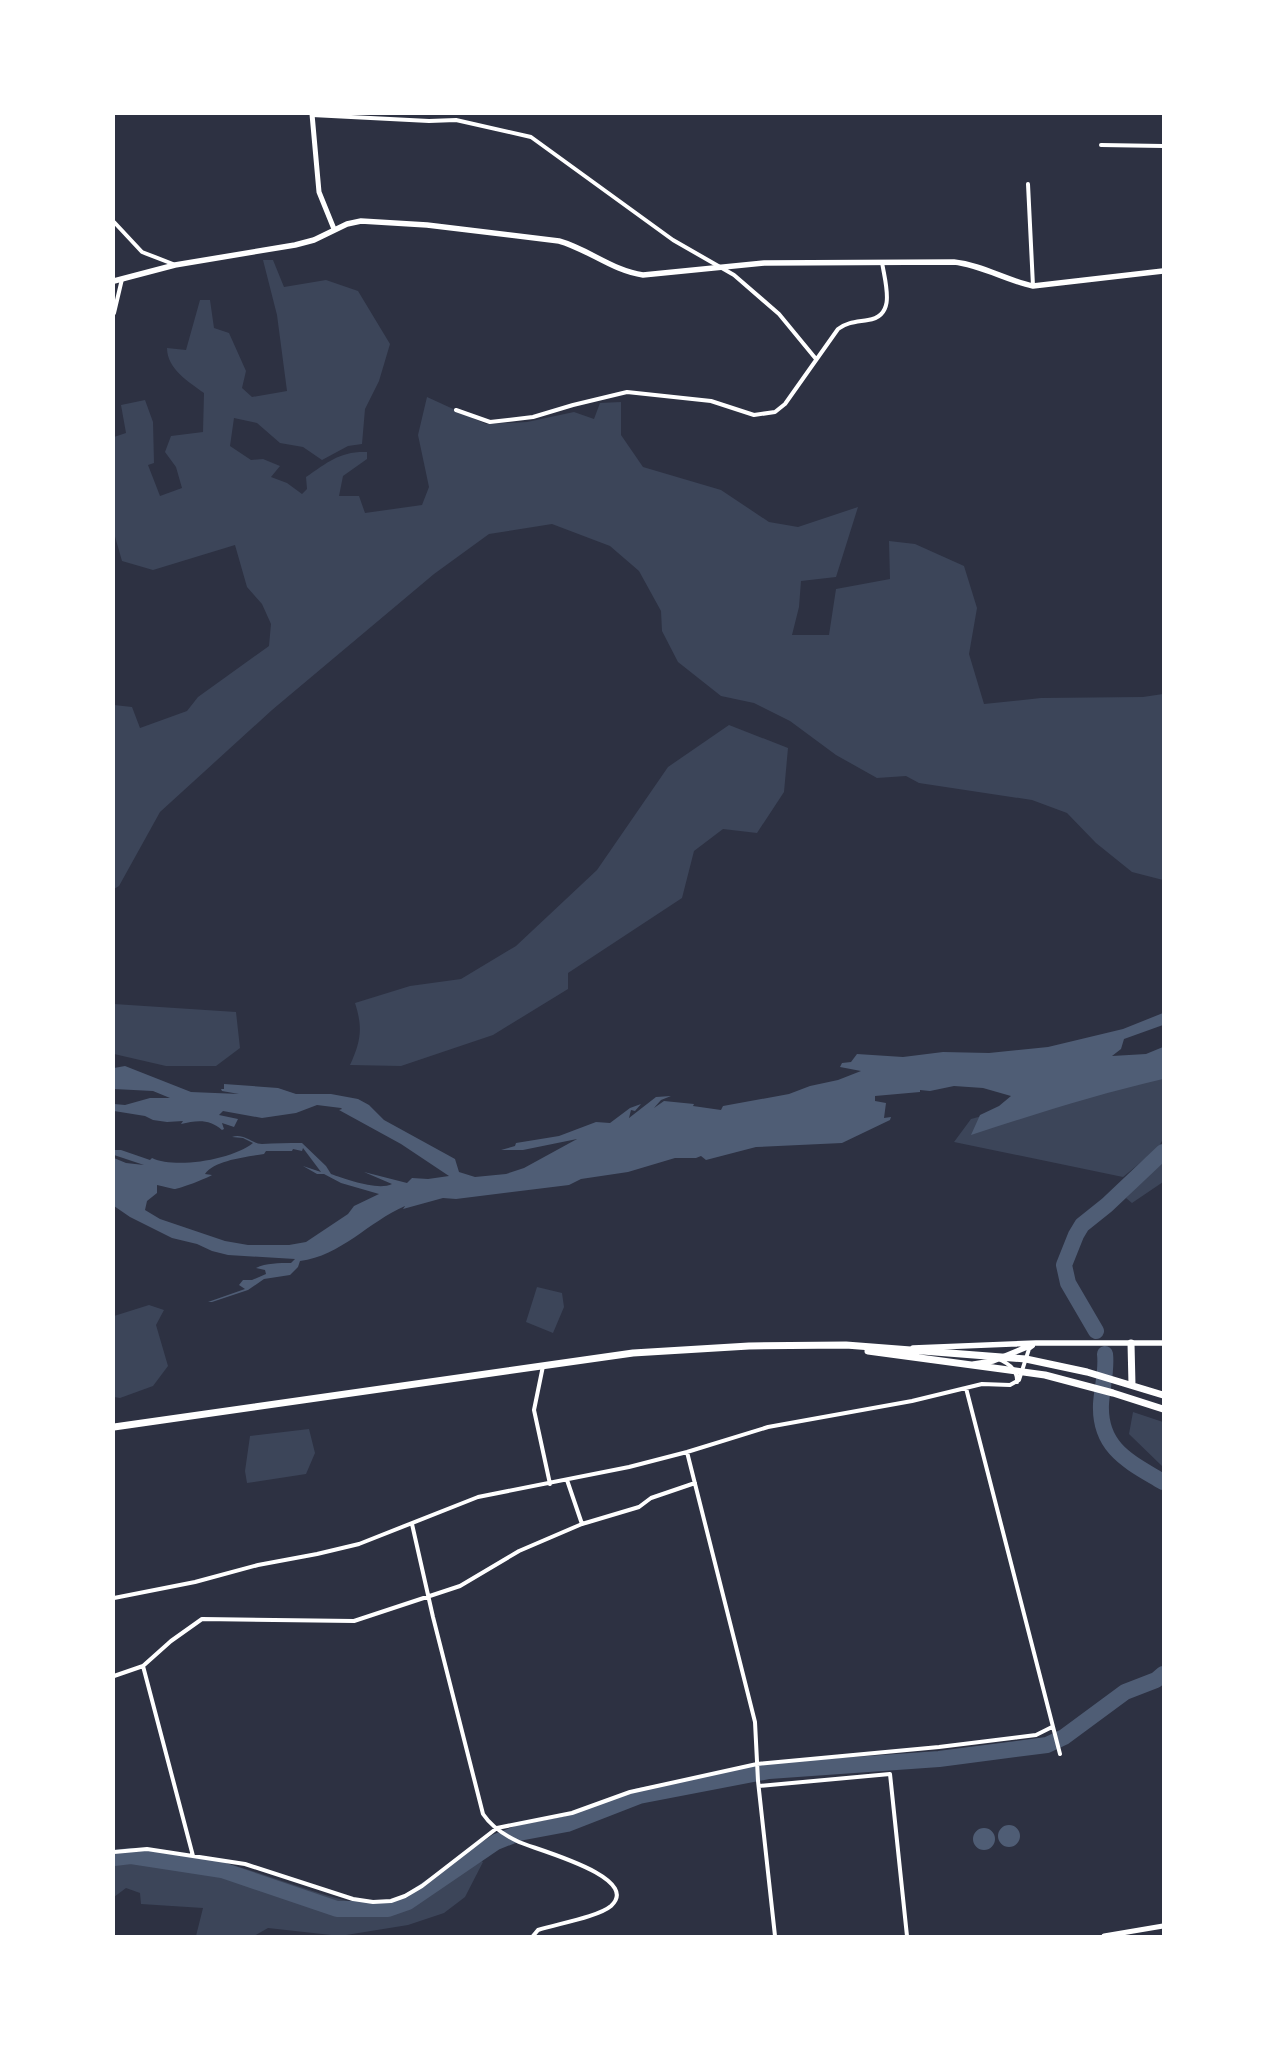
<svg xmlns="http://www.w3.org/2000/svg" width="1277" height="2050" viewBox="0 0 1277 2050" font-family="Barlow,sans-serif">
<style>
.green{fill:#3c4559}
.water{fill:#4f5d75;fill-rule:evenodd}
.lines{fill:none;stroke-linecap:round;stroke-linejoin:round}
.river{stroke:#4f5d75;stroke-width:16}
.minor{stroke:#fff;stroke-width:4}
.tertiary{stroke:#fff;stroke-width:5}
.secondary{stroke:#fff;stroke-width:5.5}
.trunk{stroke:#fff;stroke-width:7}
</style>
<rect width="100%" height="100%" fill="#2d3142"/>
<path class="green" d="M263 260H273L284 287 326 280 358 291 390 344 379 381 365 409 362 444 348 446 322 460 303 447 280 443 257 423 234 418 230 446 251 460 263 459 280 466 271 477 287 483 302 494 307 489 306 477C328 462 340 451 367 452V459L343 476 339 496H359L365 513 422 505 429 487 418 435 427 397 486 424 527 422 574 412 594 419 600 403 621 402V435L643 467 721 490 769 522 798 527 858 507 836 577 801 581 799 607 792 635H829L836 589 890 579 889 541 915 544 964 566 977 608 969 654 984 704 1041 698 1143 697 1163 694V880L1132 872 1096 843 1067 813 1032 800 919 783 906 776 877 778 836 755 790 721 754 703 721 696 678 662 662 631 661 611 639 571 610 546 552 524 489 534 434 574 272 710 160 812 119 886 114 889V705L132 707 140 728 187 711 198 697 269 646 271 624 262 604 247 587 235 545 153 570 122 561 114 533V437L126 433 121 405 145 400 153 422 154 463 148 465 160 496 182 488 176 467 165 452 171 436 203 432 204 393C189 382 167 369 167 348L186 350 200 300H210L214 328 229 333 246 371 242 388 252 397 287 391 277 315Z
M729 725 788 748 784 792 757 833 723 829 694 851 682 898 568 973V989L493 1035 401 1066 350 1065C361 1041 363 1028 355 1003L410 986 461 979 516 946 597 870 668 767Z
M114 1004 236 1012 240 1048 216 1066H166L114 1054Z
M1163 1077V1139L1158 1148 1123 1177 954 1142 971 1119 1075 1091Z
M1163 1158V1182L1132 1203 1126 1198Z
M537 1287 562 1293 564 1307 553 1333 526 1322Z
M149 1305 164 1310 156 1325 168 1366 153 1386 120 1398 114 1397V1316Z
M1133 1412 1163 1422V1467L1129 1434Z
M309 1429 315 1453 306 1474 247 1483 245 1471 250 1436Z
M135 1858C163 1859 194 1857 222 1863 267 1871 358 1916 398 1903 420 1897 456 1871 478 1859L483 1862 465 1897 444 1913 408 1925 340 1936 268 1928 254 1936H196L203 1908 141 1904 140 1893 126 1888 114 1897V1862Z"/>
<path class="water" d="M1163 1013V1025L1124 1039 1121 1049 1112 1056 1146 1054 1163 1047V1079C1098 1094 1035 1114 971 1135L980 1115 999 1106 1011 1096 983 1088 954 1086 930 1091 920 1090V1092L875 1096V1101L886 1103 884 1118 891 1117 890 1120 842 1143 756 1147 706 1160 701 1156 696 1158H675L628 1172 581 1179 569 1185 456 1199 443 1198 403 1209 405 1206C368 1222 341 1256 300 1261L298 1267 290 1275 264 1279 248 1290 212 1302H208L245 1289 239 1285 243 1280H252L266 1274 265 1270 256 1268C266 1263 279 1263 291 1263L295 1259 228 1255 212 1251 197 1244 172 1238 130 1217 114 1206V1158L126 1163 144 1165 114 1155V1150H121L150 1160 152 1158C175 1169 232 1160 253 1143L243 1138 232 1137C244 1133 252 1144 262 1144 275 1143 288 1143 302 1143L326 1166 331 1174C345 1179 378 1191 392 1184L364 1172 407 1183 412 1178 428 1179 449 1176 401 1144 339 1110 342 1109 341 1108 317 1105 296 1113 262 1118 223 1111 219 1115 238 1119 234 1127 222 1123 224 1129 222 1130C210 1119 197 1120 181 1124L183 1121 167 1122 153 1120 145 1116 114 1111V1104L125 1105 150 1098H170L153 1091 114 1089V1068L125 1066 191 1092 239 1094 222 1091 221 1089H224V1084L278 1088 296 1094H331L358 1099 369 1105 384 1120 455 1159 459 1172 475 1177 506 1174 524 1168 577 1139 523 1150H501L515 1146 516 1143 559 1136 596 1122 610 1123 630 1108 641 1104 635 1111 631 1110 629 1118 656 1097 671 1096 661 1100 654 1108 664 1101 694 1104 693 1106 721 1110 723 1106 789 1094 810 1086 838 1080 861 1071 840 1067 842 1063 851 1062 857 1054 903 1057 943 1052 989 1053 1048 1047 1123 1029ZM303 1148 321 1172 303 1166 317 1174H324L341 1183 379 1194 354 1206 348 1214 306 1242 289 1245H248L225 1241 160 1219 145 1210 147 1201 157 1193V1185C163 1186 168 1188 174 1189 180 1189 207 1178 212 1175L205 1174C215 1160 247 1157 264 1154L266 1151H292L293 1149 302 1151Z
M998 1836a11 11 0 1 1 22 0a11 11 0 1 1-22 0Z
M973 1839a11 11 0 1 1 22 0a11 11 0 1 1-22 0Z"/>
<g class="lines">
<path class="river" d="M1096 1331 1068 1283 1064 1265 1076 1235 1082 1225 1107 1205 1163 1152
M1105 1354C1107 1371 1102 1387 1101 1404 1099 1449 1130 1462 1163 1482
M114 1858 131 1856 222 1870 337 1909H388L408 1902 496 1842 519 1833 567 1824 639 1796 769 1771 939 1759 1047 1745 1064 1737 1125 1692 1156 1680 1163 1674"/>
<path class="minor" d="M312 115 429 121 456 120 531 137 673 240 734 275 779 314 816 359
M1101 145 1163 146
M1028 184 1033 286
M114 222 142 252 173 264
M114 313 122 279
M456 410 490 422 533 417 573 405 627 392 711 401 754 415 775 412 785 404 838 329C847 322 857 322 868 320 897 316 885 283 882 262
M998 1359C1008 1363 1018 1370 1017 1382
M543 1366 534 1410 550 1484
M966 1388 1060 1754
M687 1452 755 1722 758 1781 775 1936
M567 1480 582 1524
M412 1524 433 1617 483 1814C491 1826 506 1836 519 1842 534 1849 643 1877 611 1906 598 1917 556 1924 538 1930L533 1936
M114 1598 195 1582 258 1565 317 1554 359 1544 478 1497 629 1467 687 1452 768 1427 912 1401 982 1384 1010 1385 1019 1380 1029 1349 1033 1346
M143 1666 193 1856
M114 1676 143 1666 171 1641 202 1619 354 1621 460 1586 519 1551 582 1524 639 1507 651 1498 695 1483
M759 1786 890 1774 907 1936
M114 1852 147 1849 245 1864 353 1899 373 1902 391 1901 405 1896 422 1886 497 1828 572 1813 630 1792 757 1764 939 1747 1036 1735 1052 1727"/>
<path class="tertiary" d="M312 114 319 192 334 229
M1104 1936 1163 1926"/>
<path class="secondary" d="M114 281 175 265 295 245 314 240 347 224 361 221 427 225 559 241C588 249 613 271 643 275L764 263 954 262C982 265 1005 280 1033 286L1163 271
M913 1348 1036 1343H1163
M974 1364 993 1361 1032 1345"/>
<path class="trunk" d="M1131 1343 1132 1385
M868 1351 1045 1375 1113 1393 1163 1409
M114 1427 633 1353 749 1346 846 1345 1026 1359 1087 1372 1163 1395"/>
</g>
<rect width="1277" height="2050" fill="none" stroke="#ffffff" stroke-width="230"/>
</svg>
